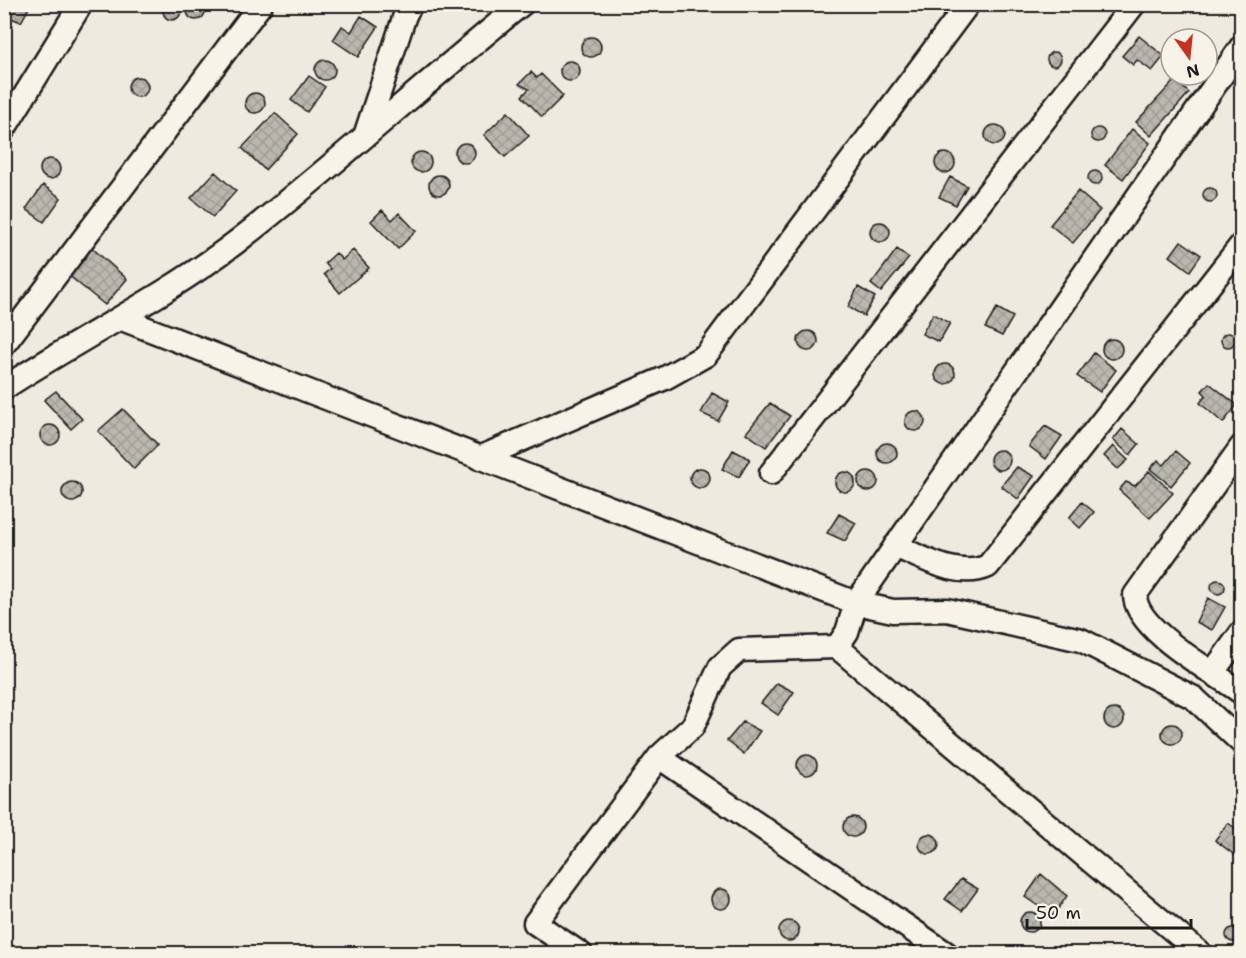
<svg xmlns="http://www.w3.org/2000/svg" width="1246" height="958" viewBox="0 0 1246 958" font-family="'Shantell Sans',sans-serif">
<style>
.building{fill:url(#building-cross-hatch);stroke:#1c1c1c;stroke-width:1.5}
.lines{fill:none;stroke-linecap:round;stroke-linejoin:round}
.minor-casing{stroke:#1c1c1c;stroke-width:27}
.minor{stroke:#f7f3e8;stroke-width:22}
</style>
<defs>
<pattern id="building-cross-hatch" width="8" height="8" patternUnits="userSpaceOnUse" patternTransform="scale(1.5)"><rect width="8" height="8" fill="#bab7af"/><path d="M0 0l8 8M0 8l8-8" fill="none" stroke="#9f9d96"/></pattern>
</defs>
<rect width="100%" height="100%" fill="#eeeae0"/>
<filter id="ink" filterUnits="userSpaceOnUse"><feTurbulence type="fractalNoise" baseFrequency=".0167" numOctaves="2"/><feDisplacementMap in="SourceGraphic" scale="12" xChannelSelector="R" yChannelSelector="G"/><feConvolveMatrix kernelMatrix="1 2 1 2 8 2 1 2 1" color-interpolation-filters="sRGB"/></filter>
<g filter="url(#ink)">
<path class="building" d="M187 11a9 9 0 1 1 18 0a9 9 0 1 1-18 0Z
M163 11a9 9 0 1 1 18 0a9 9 0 1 1-18 0Z
M9 4H31L21 22 4 15Z
M361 16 378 27 358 57 333 40 342 26 351 32Z
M1139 36 1164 56 1152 71 1137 60 1133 65 1122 56Z
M581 47a10 10 0 1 1 20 0a10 10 0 1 1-20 0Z
M1047 59a7 7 0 1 1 14 0a7 7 0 1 1-14 0Z
M315 70a10 10 0 1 1 20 0a10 10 0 1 1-20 0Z
M560 71a10 10 0 1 1 20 0a10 10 0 1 1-20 0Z
M531 72 537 78 541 74 563 96 542 117 522 96 529 89 519 84Z
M309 76 325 87 307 112 291 100Z
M128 87a10 10 0 1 1 20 0a10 10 0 1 1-20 0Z
M1175 80 1189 93 1151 136 1136 122Z
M245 103a10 10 0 1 1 20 0a10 10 0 1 1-20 0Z
M508 112 529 136 505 157 484 135Z
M275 113 298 134 265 170 242 148Z
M985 135a10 10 0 1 1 20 0a10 10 0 1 1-20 0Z
M1091 135a7 7 0 1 1 14 0a7 7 0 1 1-14 0Z
M1132 129 1150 143 1123 179 1105 165Z
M455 153a10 10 0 1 1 20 0a10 10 0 1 1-20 0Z
M411 162a10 10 0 1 1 20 0a10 10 0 1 1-20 0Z
M935 163a10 10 0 1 1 20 0a10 10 0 1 1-20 0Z
M40 169a10 10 0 1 1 20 0a10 10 0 1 1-20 0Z
M1088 178a7 7 0 1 1 14 0a7 7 0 1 1-14 0Z
M215 172 236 191 213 217 191 198Z
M429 185a10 10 0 1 1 20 0a10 10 0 1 1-20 0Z
M950 177 967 186 956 205 939 197Z
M43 185 61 198 44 222 26 209Z
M1203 195a7 7 0 1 1 14 0a7 7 0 1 1-14 0Z
M1078 191 1100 210 1073 243 1050 225Z
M382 210 392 220 399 213 416 231 398 249 371 221Z
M870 232a10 10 0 1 1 20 0a10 10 0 1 1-20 0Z
M1181 241 1201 255 1190 271 1170 256Z
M91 247 127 279 105 305 68 275Z
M897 249 909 258 881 292 871 284Z
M353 250 369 268 340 293 324 274 330 269 325 263 336 253 342 260Z
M858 287 875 297 864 316 848 307Z
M997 308 1013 317 1002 336 985 328Z
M933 314 950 323 939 342 922 334Z
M798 341a10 10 0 1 1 20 0a10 10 0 1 1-20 0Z
M1221 340a7 7 0 1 1 14 0a7 7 0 1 1-14 0Z
M1102 349a10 10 0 1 1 20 0a10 10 0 1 1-20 0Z
M1094 353 1116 370 1100 392 1077 376Z
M935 374a10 10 0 1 1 20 0a10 10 0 1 1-20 0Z
M1209 383 1237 405 1223 423 1200 403 1206 395 1202 391Z
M56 391 82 419 71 429 44 400Z
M712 393 729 402 718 421 701 413Z
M770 403 790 416 766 447 746 433Z
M123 409 158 445 134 469 98 431Z
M905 421a10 10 0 1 1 20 0a10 10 0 1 1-20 0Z
M40 435a10 10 0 1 1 20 0a10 10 0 1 1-20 0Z
M1045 426 1062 436 1046 459 1029 446Z
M1122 429 1139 444 1130 455 1113 440Z
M877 453a10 10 0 1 1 20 0a10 10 0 1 1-20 0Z
M1113 446 1128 460 1118 469 1104 456Z
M733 450 750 459 739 477 722 469Z
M990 460a10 10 0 1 1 20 0a10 10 0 1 1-20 0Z
M1176 451 1190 463 1171 486 1150 469 1158 460 1164 465Z
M1017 467 1034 476 1018 499 1001 486Z
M690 478a10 10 0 1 1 20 0a10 10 0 1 1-20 0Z
M1149 471 1173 493 1150 518 1119 490 1126 482 1135 486Z
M858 481a10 10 0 1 1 20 0a10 10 0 1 1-20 0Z
M835 482a10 10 0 1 1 20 0a10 10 0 1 1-20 0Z
M62 492a10 10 0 1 1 20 0a10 10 0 1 1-20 0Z
M1082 502 1094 512 1080 528 1069 518Z
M839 514 856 523 845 541 827 533Z
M1211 587a7 7 0 1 1 14 0a7 7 0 1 1-14 0Z
M1208 598 1225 607 1212 630 1196 622Z
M777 683 794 692 778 715 761 703Z
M1104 719a10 10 0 1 1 20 0a10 10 0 1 1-20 0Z
M743 722 760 731 744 754 727 741Z
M1162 734a10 10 0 1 1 20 0a10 10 0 1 1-20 0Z
M797 765a10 10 0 1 1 20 0a10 10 0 1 1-20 0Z
M843 827a10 10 0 1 1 20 0a10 10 0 1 1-20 0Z
M1228 823 1242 833V849L1236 856 1215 840Z
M919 844a10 10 0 1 1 20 0a10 10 0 1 1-20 0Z
M1041 874 1067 896 1053 916 1025 897Z
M961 879 978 889 962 911 945 899Z
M711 899a10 10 0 1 1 20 0a10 10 0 1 1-20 0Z
M1020 922a10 10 0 1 1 20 0a10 10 0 1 1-20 0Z
M779 931a10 10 0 1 1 20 0a10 10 0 1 1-20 0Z
M1226 935a7 7 0 1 1 14 0a7 7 0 1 1-14 0Z"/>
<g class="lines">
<g class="minor-casing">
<path id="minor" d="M4 129 81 4
M365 136 405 15 411 4
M122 319 856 603 893 611 947 610 1081 640 1194 698 1242 743
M4 344 261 4
M4 388C80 338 163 298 235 243 334 167 425 82 522 4
M1242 446 1135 595C1135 630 1214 672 1242 693
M479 458 665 378 706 355 968 4
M771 473 1134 4
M895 546C922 557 959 580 988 566L1242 244
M837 647 1201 954
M1213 672 1242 632
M659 757 947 954
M581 954 535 923 659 757 693 726 720 667 739 650 837 647 847 632 856 603 1242 46"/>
</g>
<use href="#minor" class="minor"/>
</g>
</g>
<rect width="1246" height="958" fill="none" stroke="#f7f3e8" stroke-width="24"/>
<rect x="12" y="12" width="1222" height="934" fill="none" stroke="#1c1c1c" stroke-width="2" filter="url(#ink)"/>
<g transform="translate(1189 57) rotate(165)"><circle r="28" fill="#f7f3e8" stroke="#9f9d96" stroke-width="1.5"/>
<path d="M0-4.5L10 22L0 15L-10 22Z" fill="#c8321e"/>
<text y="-9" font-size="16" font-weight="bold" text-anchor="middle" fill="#1c1c1c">N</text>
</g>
<path d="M1027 919v9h164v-9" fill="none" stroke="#1c1c1c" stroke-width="3"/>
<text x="1036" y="919" font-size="18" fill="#1c1c1c" stroke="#f7f3e8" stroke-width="4.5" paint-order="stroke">50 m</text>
</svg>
